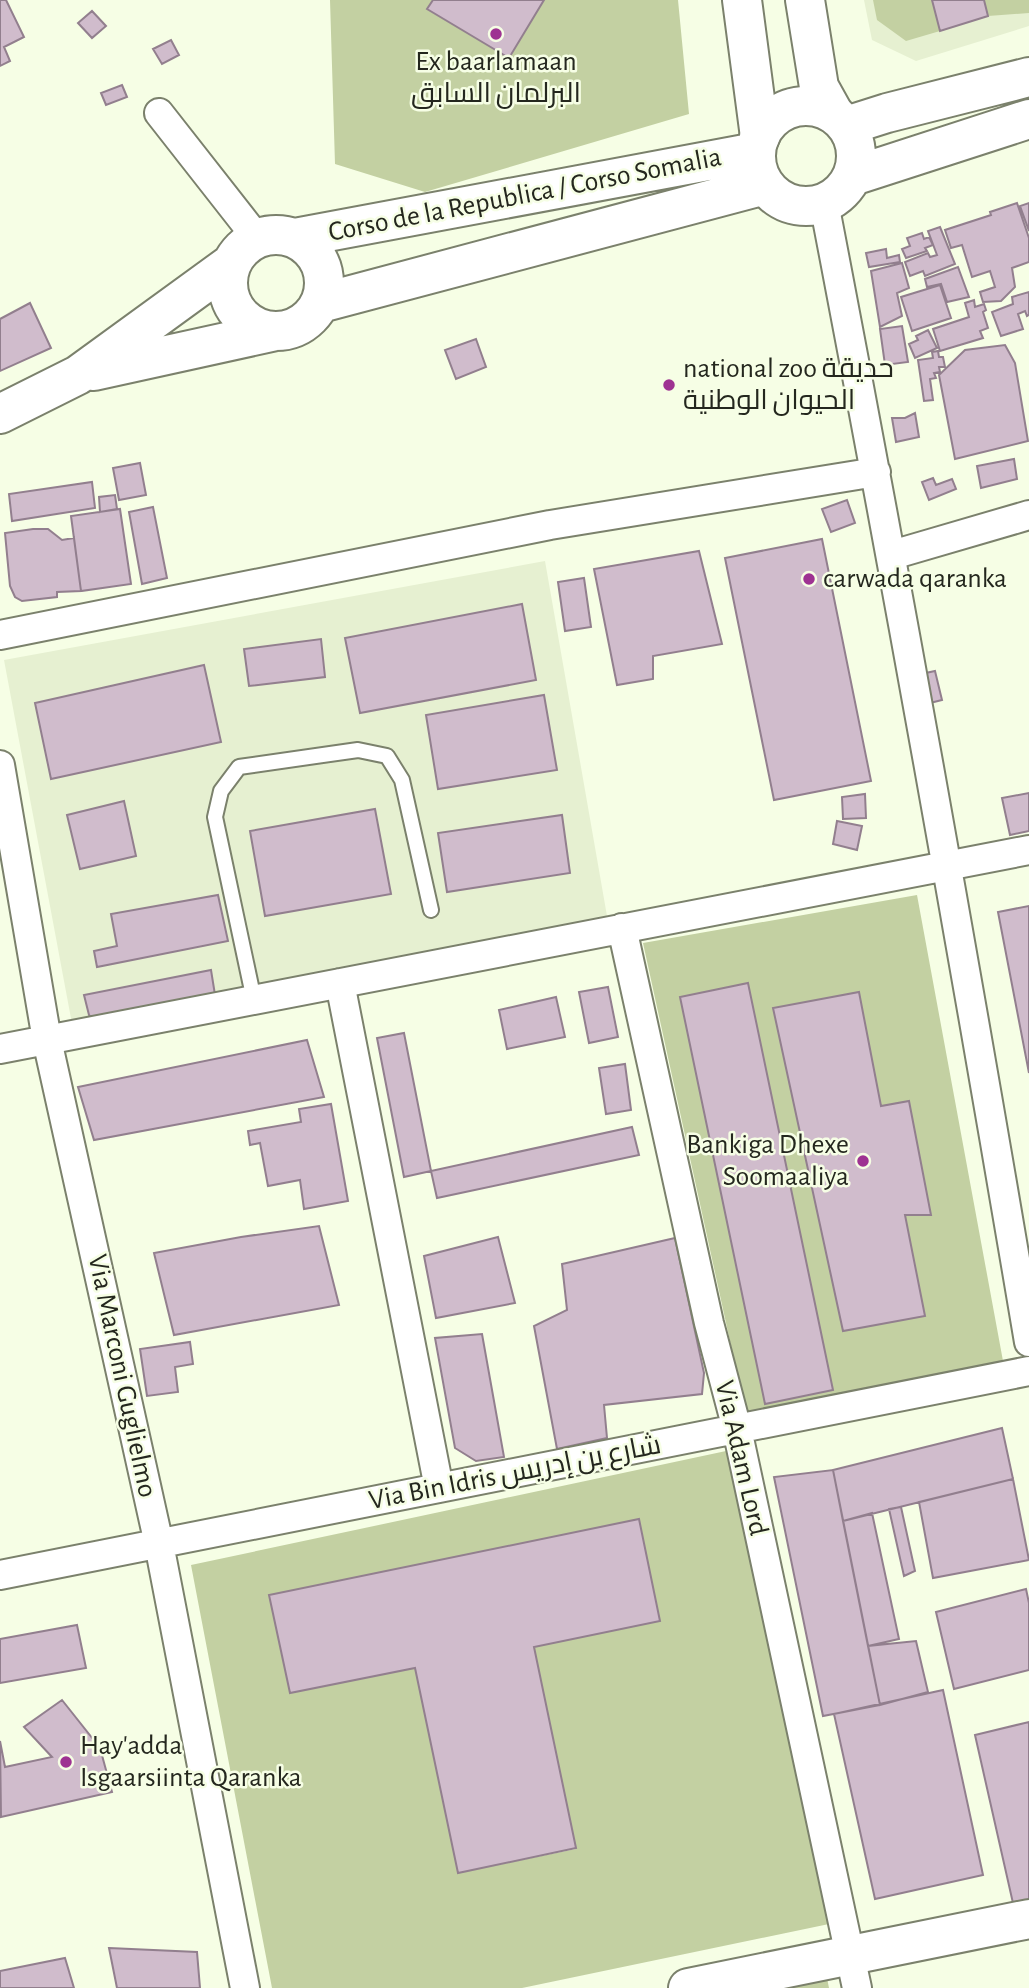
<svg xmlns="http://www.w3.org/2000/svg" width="1029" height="1988" viewBox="0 0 1029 1988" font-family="'Alegreya Sans',Cairo,sans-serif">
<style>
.built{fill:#e6f0d1}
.green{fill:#c3d0a2;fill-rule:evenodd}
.building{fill:#d0bccc;stroke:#927f8e;stroke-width:2}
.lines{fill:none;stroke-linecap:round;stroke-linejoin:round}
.service-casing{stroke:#7b816c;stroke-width:18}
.minor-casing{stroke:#7b816c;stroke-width:32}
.secondary-casing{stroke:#7b816c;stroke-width:42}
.trunk-casing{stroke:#7b816c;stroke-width:42}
.service{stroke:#fff;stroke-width:14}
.minor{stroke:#fff;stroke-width:28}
.secondary{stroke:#fff;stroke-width:38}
.trunk{stroke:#fff;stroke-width:38}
.poi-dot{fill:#9e3292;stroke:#f6fee5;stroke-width:2.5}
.labels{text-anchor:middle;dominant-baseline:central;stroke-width:5;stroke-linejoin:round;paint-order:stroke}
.poi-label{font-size:28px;fill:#24271e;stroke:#f6fee5;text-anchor:start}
.street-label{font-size:28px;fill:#24271e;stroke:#f6fee5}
</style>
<rect width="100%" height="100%" fill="#f6fee5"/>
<path class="built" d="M864 0H1029V26L916 61 872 40Z
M545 561 607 916 73 1029 4 660Z"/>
<path class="green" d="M330 0H433L428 10 509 58 544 0H678L689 114 425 192 335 164Z
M873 0H932L940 31 906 41 877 20Z
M984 0H1029V13L988 16Z
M917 895 1003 1361 747 1419 643 943Z
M726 1451 829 1924 522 1988H272L191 1565ZM639 1520 534 1647 576 1849 458 1873 415 1668 290 1693 270 1595Z
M827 1978 829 1988H778Z"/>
<path class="building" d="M0 0H6L24 37 4 47 10 61 0 66Z
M433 0H544L509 58 427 9Z
M932 0H984L988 16 940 31Z
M92 11 106 26 92 38 78 23Z
M171 40 179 55 162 64 153 49Z
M122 85 127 97 106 105 101 93Z
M1017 203 1029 238V262L1012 268 1015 287 1001 301 983 302 980 292 995 287 990 271 972 277 962 245 951 248 945 230 991 215 990 212Z
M1029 203V231L1020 206Z
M940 227 955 264 925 276 923 271 910 276 905 262 928 253 930 257 937 255 928 231Z
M922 233 924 239 929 237 933 245 925 248 927 251 906 258 902 249 910 246 907 238Z
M886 249 887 258 899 255 900 262 869 267 866 253Z
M902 263 909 288 897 293 902 316 880 327 871 271Z
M958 267 969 297 947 302 941 284 927 287 925 279Z
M940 285 951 318 912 331 901 297Z
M1029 292V315L1027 316 1025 311 1018 314 1023 329 1001 336 992 312 1013 304 1012 297Z
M974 300 975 307 984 304 986 310 983 312 988 328 980 331 983 338 940 351 933 329 969 317 965 303Z
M30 303 51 348 0 371V319Z
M902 326 908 362 885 365 880 329Z
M928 330 937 348 915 358 909 344 918 340 916 336Z
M476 339 486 367 456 379 445 350Z
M1005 345 1015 363 1028 441 955 459 939 375 965 350Z
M938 351 939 357H943L945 367H939L940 372 934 373 936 378 930 379 933 400 924 401 918 360 933 358 932 352Z
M915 413 919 437 896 442 892 418H905Z
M1014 459 1017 479 981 488 977 466Z
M140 463 146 495 119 500 113 468Z
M933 478 936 485 952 479 956 489 929 500 922 482Z
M92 482 95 508 12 521 9 494Z
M115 495 117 509 100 512 99 497Z
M847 500 855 523 831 532 822 509Z
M153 507 167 578 142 584 129 512Z
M120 509 131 584 81 591 71 516Z
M33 529H48L62 540 74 538 81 591 57 592V597L22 601 15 597 10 586 5 533Z
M822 539 871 781 774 800 725 558Z
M699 551 722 644 653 656V679L617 685 594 569Z
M584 578 591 627 565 631 558 582Z
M522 604 536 680 360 713 345 638Z
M321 639 325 677 249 686 244 649Z
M204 665 221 742 51 779 35 703Z
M935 671 942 700 914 707 907 677Z
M544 695 557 770 438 789 426 715Z
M1029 793V831L1010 835 1002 798Z
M865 794 866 818 843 819 842 797Z
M124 801 136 856 80 869 67 815Z
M375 809 391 894 265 916 250 831Z
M562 815 570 873 447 892 438 833Z
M837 821 862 826 857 850 833 844Z
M218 895 228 941 97 967 94 951 117 946 111 914Z
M1029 906V1073L998 912Z
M211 970 216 1001 95 1022 89 1015 84 995Z
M748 983 833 1390 765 1404 680 997Z
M608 987 618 1037 589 1043 579 992Z
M859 992 881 1106 909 1101 931 1215H905L925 1316 843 1331 773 1008Z
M556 997 565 1037 507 1049 499 1010Z
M404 1033 431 1171 404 1177 377 1038Z
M307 1040 324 1097 94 1140 78 1087Z
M625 1064 631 1110 606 1114 599 1068Z
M331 1104 348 1201 304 1209 300 1180 268 1186 260 1143 250 1145 248 1131 301 1122 299 1109Z
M632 1127 639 1155 437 1198 431 1171Z
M319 1226 339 1305 174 1335 154 1253 241 1237Z
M498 1237 515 1303 436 1318 424 1256Z
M675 1238 704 1373 702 1394 604 1405 607 1438 557 1449 534 1326 567 1310 562 1264Z
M482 1334 504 1457 476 1461 455 1448 435 1338Z
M190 1342 193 1364 175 1367 178 1392 147 1396 140 1349Z
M1002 1428 1013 1479 843 1521 833 1470Z
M833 1470 880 1705 823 1716 774 1477Z
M1013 1479 1029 1560 933 1578 919 1502Z
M901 1507 915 1571 904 1576 889 1509Z
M872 1513 899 1639 868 1646 843 1521Z
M639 1519 660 1621 534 1647 576 1848 458 1873 415 1668 290 1693 269 1595Z
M1026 1589 1029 1603V1670L954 1689 936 1612Z
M77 1625 86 1668 0 1683V1639Z
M916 1641 928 1692 880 1705 868 1646Z
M943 1690 983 1875 875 1899 834 1714Z
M62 1700 100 1748 112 1792 1 1817 0 1741 5 1767 52 1757 24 1727Z
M1029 1722V1908L1015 1912 975 1735Z
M109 1948 197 1952 200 1988H117Z
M65 1958 74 1988H0V1971Z"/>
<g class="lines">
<g class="service-casing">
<path id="service" d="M254 1000 215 817 221 791 239 767 358 750 387 756 402 780 431 910"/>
</g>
<g class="minor-casing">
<path id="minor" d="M159 113 257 238
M824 203C897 582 965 962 1029 1342
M892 555 1029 515
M0 635 550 525 876 472
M0 765 47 1040 159 1544 245 1988
M622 928 709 1323 737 1429 857 1988
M340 983 439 1488
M0 1049 1029 850
M0 1575 1029 1371"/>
</g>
<g class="secondary-casing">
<path id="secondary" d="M742 0 760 137
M805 0 819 87 834 114
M688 1988 1029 1919"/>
</g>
<g class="trunk-casing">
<path id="trunk" d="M756 156a50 50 0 1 1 100 0a50 50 0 1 1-100 0Z
M846 126 887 113 1029 77
M853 176 1029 119
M228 283a48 48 0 1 1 96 0a48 48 0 1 1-96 0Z
M295 238 756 152
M321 303 765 185
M94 371 276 331
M0 414 78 375 232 263"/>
</g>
<use href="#service" class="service"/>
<use href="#minor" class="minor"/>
<use href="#secondary" class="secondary"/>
<use href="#trunk" class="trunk"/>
</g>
<g class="poi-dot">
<circle cx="496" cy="34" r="7"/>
<circle cx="669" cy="385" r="7"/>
<circle cx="809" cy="579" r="7"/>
<circle cx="863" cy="1161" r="7"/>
<circle cx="66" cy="1762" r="7"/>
</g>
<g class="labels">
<g class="poi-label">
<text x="496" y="62" text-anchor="middle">Ex baarlamaan<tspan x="496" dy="32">البرلمان السابق</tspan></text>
<text x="683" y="369">national zoo حديقة<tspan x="683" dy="32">الحيوان الوطنية</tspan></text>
<text x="823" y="579">carwada qaranka</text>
<text x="849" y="1145" text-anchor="end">Bankiga Dhexe<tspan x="849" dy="32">Soomaaliya</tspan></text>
<text x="80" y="1746">Hay'adda<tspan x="80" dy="32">Isgaarsiinta Qaranka</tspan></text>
</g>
<g class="street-label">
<text transform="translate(525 195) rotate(-11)">Corso de la Republica / Corso Somalia</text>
<text transform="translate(122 1376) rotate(78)">Via Marconi Guglielmo</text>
<text transform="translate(741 1458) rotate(77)">Via Adam Lord</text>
<text transform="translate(515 1473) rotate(-11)">Via Bin Idris شارع بن إدريس</text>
</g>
</g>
</svg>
